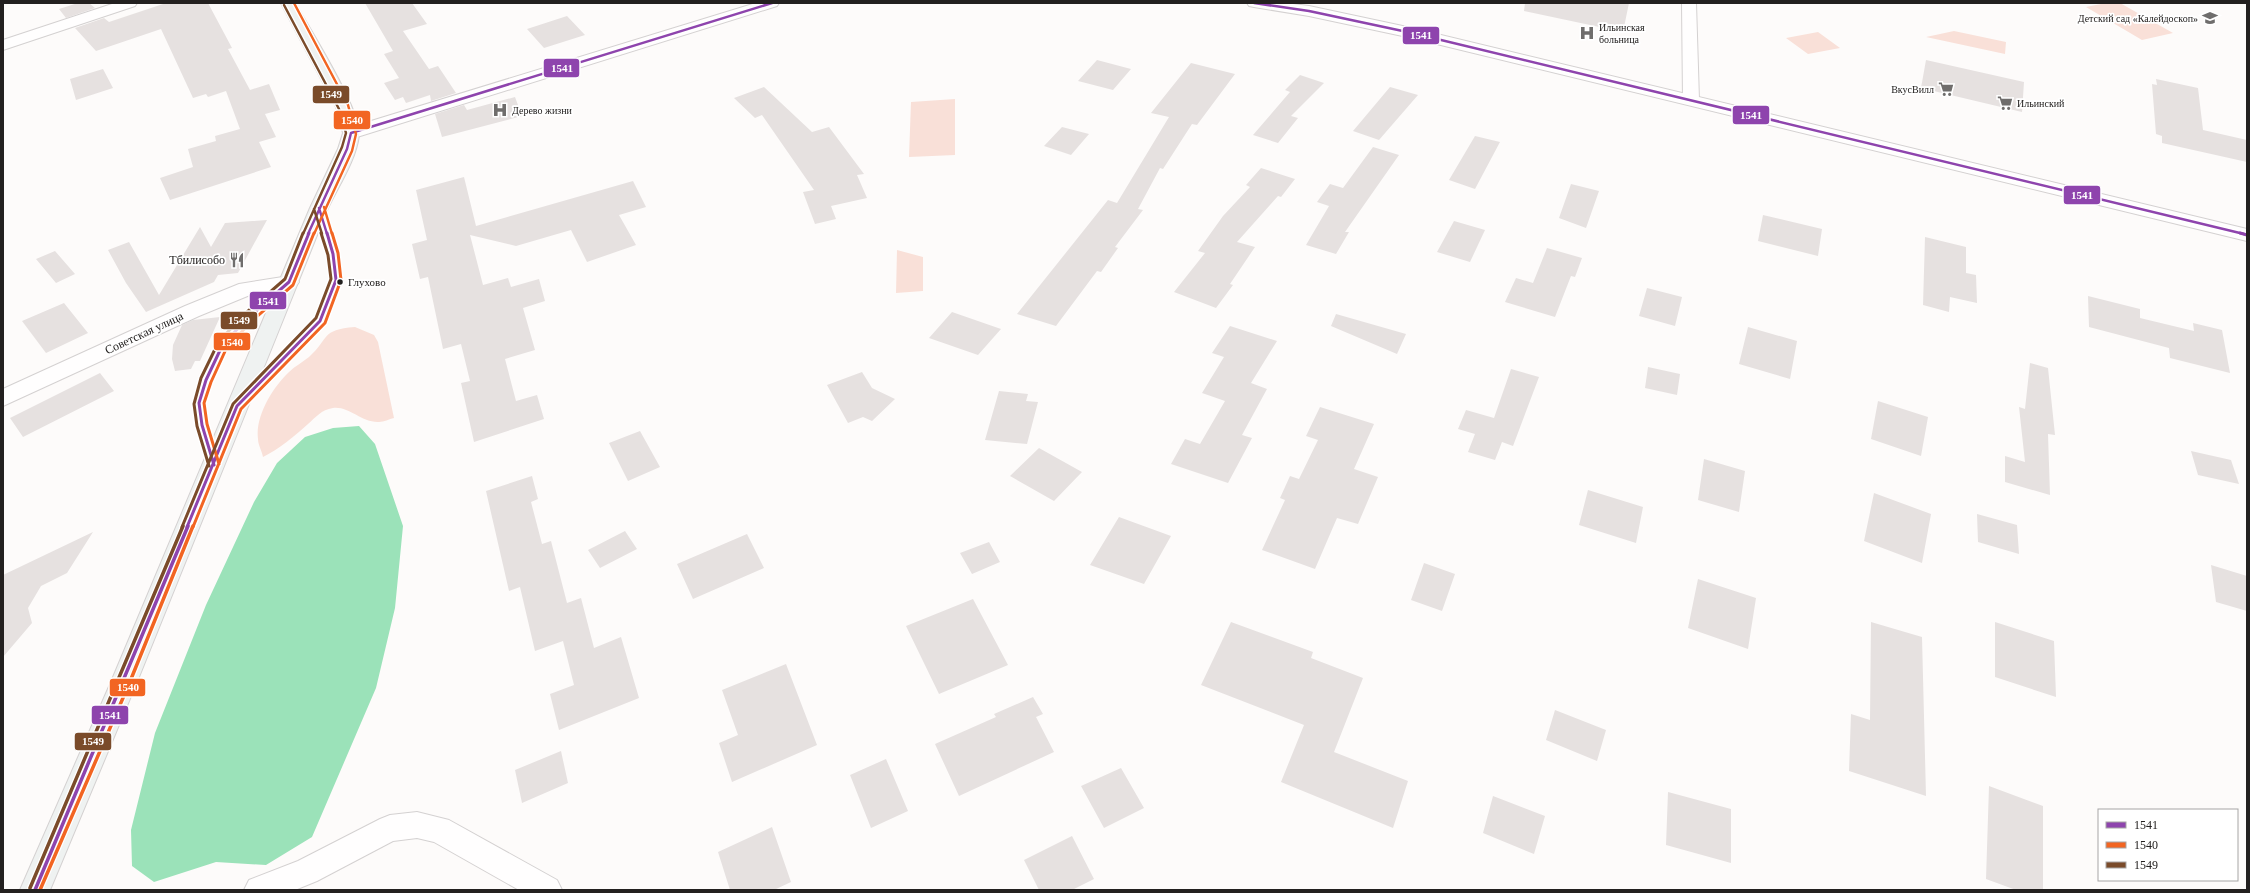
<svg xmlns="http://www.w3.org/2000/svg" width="2250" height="893" viewBox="0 0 2250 893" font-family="Georgia,serif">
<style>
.green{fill:#f9e0d8}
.water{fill:#9be2b9}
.building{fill:#e6e1e0}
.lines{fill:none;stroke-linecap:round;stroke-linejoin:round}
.minor-casing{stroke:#d4d1d1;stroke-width:2}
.tertiary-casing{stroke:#d4d1d1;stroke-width:2}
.secondary-casing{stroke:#d4d1d1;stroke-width:2}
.minor{fill:#fffefe;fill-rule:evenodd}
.tertiary{fill:#fffefe;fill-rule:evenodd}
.secondary{fill:#eff2f1;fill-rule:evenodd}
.bus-1-far2-casing{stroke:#fff;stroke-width:5}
.bus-1-far1-casing{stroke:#fff;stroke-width:6}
.bus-1-casing{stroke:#fff;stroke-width:6}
.bus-2-far2-casing{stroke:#fff;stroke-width:5}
.bus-2-far1-casing{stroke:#fff;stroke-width:6}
.bus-2-casing{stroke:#fff;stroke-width:6}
.bus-3-far2-casing{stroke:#fff;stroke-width:5}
.bus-3-far1-casing{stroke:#fff;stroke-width:6}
.bus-3-casing{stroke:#fff;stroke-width:6}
.bus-1-far2{stroke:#8e44ad;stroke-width:2.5}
.bus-1-far1{stroke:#8e44ad;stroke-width:3}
.bus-1{stroke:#8e44ad;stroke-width:3.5}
.bus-2-far2{stroke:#f26522;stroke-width:2.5}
.bus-2-far1{stroke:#f26522;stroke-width:3}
.bus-2{stroke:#f26522;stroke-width:3.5}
.bus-3-far2{stroke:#7a4b2a;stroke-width:2.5}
.bus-3-far1{stroke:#7a4b2a;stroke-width:3}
.bus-3{stroke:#7a4b2a;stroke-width:3.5}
.bus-dot{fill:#23201f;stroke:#fff;stroke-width:1.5}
.labels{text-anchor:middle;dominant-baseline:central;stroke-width:3.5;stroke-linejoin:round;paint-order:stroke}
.far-poi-label{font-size:10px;fill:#23201f;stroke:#fff;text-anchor:start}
.bus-label{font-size:11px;fill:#23201f;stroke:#fff;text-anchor:start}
.poi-label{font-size:12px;fill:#23201f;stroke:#fff;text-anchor:end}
.street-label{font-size:12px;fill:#23201f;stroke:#fff}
.line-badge{stroke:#fff;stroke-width:1.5}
.badge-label{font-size:11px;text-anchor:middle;font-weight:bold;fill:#fff}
</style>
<rect width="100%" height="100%" fill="#fdfbfa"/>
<path class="green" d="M2106 3H2120L2173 33 2142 40 2086 7Z
M1954 31 2006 42 2005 54 1926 37Z
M1818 32 1840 48 1808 54 1786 38Z
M955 99V155L909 157 911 102Z
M897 250 923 257V291L896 293Z
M355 327 374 335 378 342 394 418C389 419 384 422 379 422 362 423 349 406 333 408 321 410 316 417 308 424 295 436 279 449 263 457 262 451 258 445 258 439 255 416 273 387 289 372 295 366 303 362 309 357 330 338 320 330 355 327Z"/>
<path class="water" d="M359 426 375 444 403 526 395 608 376 688 312 837 266 865 216 862 154 882 132 866 131 830 155 733 206 605 254 502 277 463 305 437 333 428Z"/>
<path class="building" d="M78 3H89L95 8 66 18 59 9Z
M166 3H208L232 48 228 49 250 90 269 84 280 110 265 114 276 137 259 142 271 167 170 200 160 178 193 167 188 149 216 141 215 136 240 129 226 91 208 97 206 94 193 98 161 29 96 51 75 28 104 18 109 22Z
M365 3H412L427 24 403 31 429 69 438 66 456 93 431 101 430 95 406 103 403 97 395 100 384 83 399 78 384 54 393 51Z
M1525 3H1629L1623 32 1524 11Z
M567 16 585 35 544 48 527 29Z
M1097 60 1131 69 1113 90 1078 81Z
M1926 60 2024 82 2022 112 1921 88Z
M1191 63 1235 74 1197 125 1192 124 1163 169 1160 168 1138 209 1143 210 1115 247 1118 248 1101 272 1097 271 1056 326 1017 314 1108 200 1117 203 1169 117 1151 113Z
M103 69 113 88 76 100 70 79Z
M1300 75 1324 83 1291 116 1298 118 1278 143 1253 135 1290 92 1285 90Z
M2156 79 2198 88 2203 130 2247 140V162L2162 143V136L2156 134 2152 84 2157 85Z
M764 87 812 132 829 127 864 174 857 175 867 198 831 206 836 219 815 224 803 192 814 190 762 115 755 118 734 98Z
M1390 87 1418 95 1379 140 1353 131Z
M515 97 522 116 442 137 435 114 464 105 467 110Z
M1062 127 1089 134 1071 155 1044 146Z
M1475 136 1500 142 1475 189 1449 180Z
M1373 147 1399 155 1345 232H1349L1336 254 1306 245 1329 206 1317 202 1330 184 1343 188Z
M1261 168 1295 179 1281 197 1278 196 1237 242 1255 247 1230 284 1233 285 1216 308 1174 292 1205 253 1198 251 1223 216 1250 187 1246 185Z
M464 177 476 226 633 181 646 207 619 215 636 245 587 262 571 230 516 246 470 235 483 285 508 278 511 287 539 279 545 301 523 308 535 350 505 359 516 401 537 395 544 419 474 442 461 383 470 381 461 344 443 349 428 277 420 279 412 244 427 240 416 190Z
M1571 184 1599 191 1586 228 1559 218Z
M1763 215 1822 229 1818 256 1758 241Z
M267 220 238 273 218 275 214 282 146 312 126 283 108 250 129 242 159 295 200 227 211 247 225 223Z
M1454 221 1485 230 1470 262 1437 252Z
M1925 237 1966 247V273L1976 275 1977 303 1950 297 1949 312 1923 305Z
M1547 248 1582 258 1575 277 1571 276 1555 317 1505 302 1516 278 1533 283Z
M55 251 75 274 56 283 36 259Z
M1647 288 1682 297 1675 326 1639 316Z
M2088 296 2140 309V318L2194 331 2193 323 2222 330 2230 373 2170 358 2169 348 2089 327Z
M64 303 88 333 46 353 22 321Z
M952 312 1001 329 978 355 929 338Z
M1336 314 1406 334 1397 354 1331 326Z
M220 317 200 361H195L191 369 175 371 172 359 173 345 182 325 193 320Z
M1230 326 1277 341 1251 383 1267 389 1242 435 1252 438 1228 483 1171 464 1185 439 1200 444 1225 401 1202 393 1224 357 1212 353Z
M1748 327 1797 341 1790 379 1739 364Z
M2030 363 2048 368 2055 435 2048 434 2050 495 2005 482V456L2025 462 2019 407 2025 409Z
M1648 367 1680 374 1677 395 1645 388Z
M1511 369 1539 377 1513 446 1502 442 1495 460 1468 452 1475 434 1458 429 1466 410 1494 418Z
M862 372 872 388 895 399 872 421 863 417 848 423 827 385Z
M100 373 114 391 23 437 10 418Z
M999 391 1028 394 1026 401 1038 402 1027 444 985 440Z
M1878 401 1928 417 1921 456 1871 439Z
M1320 407 1374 424 1354 469 1378 477 1358 524 1337 518 1315 569 1262 550 1285 500 1280 498 1290 476 1299 479 1318 440 1306 436Z
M640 431 660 467 628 481 609 443Z
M1039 448 1082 472 1054 501 1010 476Z
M2191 451 2231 460 2239 484 2198 475Z
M1704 459 1745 471 1739 512 1698 500Z
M532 476 538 499 531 502 542 544 551 541 567 603 581 598 594 648 621 637 639 698 559 730 550 694 574 685 563 641 535 651 520 587 509 591 486 491Z
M1588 490 1643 507 1636 543 1579 525Z
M1874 493 1931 514 1922 563 1864 541Z
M1977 514 2017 525 2019 554 1978 542Z
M1119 517 1171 536 1144 584 1090 565Z
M625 531 637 549 600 568 588 550Z
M93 532 67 573 41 586 28 608 32 623 3 657V575Z
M747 534 764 568 693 599 677 564Z
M989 542 1000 562 972 574 960 553Z
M1424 563 1455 574 1442 611 1411 600Z
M2211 565 2247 576V611L2216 602Z
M1698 579 1756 598 1748 649 1688 628Z
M973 599 1008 665 939 694 906 626Z
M1231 622 1313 652 1311 658 1363 678 1334 752 1408 781 1393 828 1281 782 1304 725 1201 685Z
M1871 622 1922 637 1926 796 1849 771 1851 714 1870 720Z
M1995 622 2054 641 2056 697 1995 677Z
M786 664 817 745 732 782 719 743 738 735 722 690Z
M1033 697 1043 714 1036 717 1054 752 959 796 935 744 996 717 994 714Z
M1555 710 1606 730 1597 761 1546 740Z
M561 751 568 783 522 803 515 770Z
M886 759 908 811 871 828 850 775Z
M1121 768 1144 808 1104 828 1081 786Z
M1989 786 2043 806V890H2016L1986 879Z
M1668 792 1731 809V863L1666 845Z
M1493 796 1545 816 1534 854 1483 833Z
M772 827 791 882 774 890H730L718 852Z
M1072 836 1094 879 1072 890H1039L1024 860Z"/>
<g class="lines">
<g class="minor-casing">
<path id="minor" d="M115 3H137L135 6 3 50V40Z
M1682 3H1696L1699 100 1697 103H1685L1683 100Z
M289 276 296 278 299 282 296 286 250 295 199 316 3 406V389L185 306 239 284Z
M417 812 449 820 557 880 562 890H519L434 842 417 838 393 841 317 881 295 890H244L249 880 298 861 380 819 390 815Z"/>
</g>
<g class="tertiary-casing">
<path id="tertiary" d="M756 3H779L777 6 357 137H345L343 133 345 129Z
M1247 3H1285L1309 6 1412 28 2247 229V241L1412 38 1309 16 1254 7 1249 6Z"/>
</g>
<g class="secondary-casing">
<path id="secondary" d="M281 3H295C309 27 362 112 359 135 356 160 339 185 328 208L137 682 50 890H20L111 682 310 208 338 149 343 133 336 107Z"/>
</g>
<use href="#minor" class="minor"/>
<use href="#tertiary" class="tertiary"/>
<use href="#secondary" class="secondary"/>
<g class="bus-1-far2-casing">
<path id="bus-1-far2" d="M1254 3 1309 11 1412 33 2244 234
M351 133 772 3
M319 208 327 234
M308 234 347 149 351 133"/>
</g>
<g class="bus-1-far1-casing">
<path id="bus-1-far1" d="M2240 233 2247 235
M214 465 202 425 199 403 206 380 223 344 250 316 289 282 309 233
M187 527 237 406 320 321 336 280 333 254 327 233"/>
</g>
<g class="bus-1-casing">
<path id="bus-1" d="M35 890 188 526"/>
</g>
<g class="bus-2-far2-casing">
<path id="bus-2-far2" d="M294 3 348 105 356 134 352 151 314 234
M324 207 332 234"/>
</g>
<g class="bus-2-far1-casing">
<path id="bus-2-far1" d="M219 464 207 424 204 403 211 382 227 347 253 320 293 285 314 233
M193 527 241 409 325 323 341 280 338 253 332 233"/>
</g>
<g class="bus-2-casing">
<path id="bus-2" d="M40 890 129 684 193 526"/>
</g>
<g class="bus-3-far2-casing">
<path id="bus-3-far2" d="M284 5 339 109 346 133 342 147 303 234
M314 209 322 234"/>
</g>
<g class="bus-3-far1-casing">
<path id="bus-3-far1" d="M209 466 197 426 194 404 201 378 219 341 247 312 285 279 303 233
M182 527 233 404 316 318 331 279 328 255 321 233"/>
</g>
<g class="bus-3-casing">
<path id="bus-3" d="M30 888 183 526"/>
</g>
<use href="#bus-1-far2" class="bus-1-far2"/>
<use href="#bus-1-far1" class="bus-1-far1"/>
<use href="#bus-1" class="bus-1"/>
<use href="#bus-2-far2" class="bus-2-far2"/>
<use href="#bus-2-far1" class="bus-2-far1"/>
<use href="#bus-2" class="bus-2"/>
<use href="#bus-3-far2" class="bus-3-far2"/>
<use href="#bus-3-far1" class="bus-3-far1"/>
<use href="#bus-3" class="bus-3"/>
</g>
<defs>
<g id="school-bare" transform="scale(1.2)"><path d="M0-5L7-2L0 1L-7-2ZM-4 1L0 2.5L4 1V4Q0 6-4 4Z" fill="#6f6d6c" stroke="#fff" stroke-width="2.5" paint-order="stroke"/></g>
<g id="hospital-bare" transform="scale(1.2)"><path d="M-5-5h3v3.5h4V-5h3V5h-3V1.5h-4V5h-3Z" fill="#6f6d6c" stroke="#fff" stroke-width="2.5" paint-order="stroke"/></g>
<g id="supermarket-bare" transform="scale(1.2)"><path d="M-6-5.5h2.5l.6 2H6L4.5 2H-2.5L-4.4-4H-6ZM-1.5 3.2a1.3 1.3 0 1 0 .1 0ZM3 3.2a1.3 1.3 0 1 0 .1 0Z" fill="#6f6d6c" stroke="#fff" stroke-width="2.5" paint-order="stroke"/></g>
<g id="restaurant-bare" transform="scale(1.2)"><path d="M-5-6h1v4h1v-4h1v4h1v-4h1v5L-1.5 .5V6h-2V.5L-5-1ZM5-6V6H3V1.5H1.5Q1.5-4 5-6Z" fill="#6f6d6c" stroke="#fff" stroke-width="2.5" paint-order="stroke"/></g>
</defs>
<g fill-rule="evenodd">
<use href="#school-bare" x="2210" y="18"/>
<use href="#hospital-bare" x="1587" y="33"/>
<use href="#supermarket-bare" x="1946" y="89"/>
<use href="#supermarket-bare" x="2005" y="103"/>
<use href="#hospital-bare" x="500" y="110"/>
<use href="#restaurant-bare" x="237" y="260"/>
</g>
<circle class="bus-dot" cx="340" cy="282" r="3.5"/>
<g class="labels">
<g class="far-poi-label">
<text x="2198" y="18" text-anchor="end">Детский сад «Калейдоскоп»</text>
<text x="1599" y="27">Ильинская<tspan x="1599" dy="12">больница</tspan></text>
<text x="1934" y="89" text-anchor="end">ВкусВилл</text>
<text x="2017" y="103">Ильинский</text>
<text x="512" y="110">Дерево жизни</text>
</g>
<g class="bus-label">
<text x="348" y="282">Глухово</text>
</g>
<g class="poi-label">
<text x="225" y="260">Тбилисобо</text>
</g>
<g class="street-label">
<text transform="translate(144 333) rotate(-25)">Советская улица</text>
</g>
</g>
<g class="line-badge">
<rect x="1402" y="26" width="38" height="19" rx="4" fill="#8e44ad"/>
<rect x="543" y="58" width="37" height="20" rx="4" fill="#8e44ad"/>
<rect x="312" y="85" width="38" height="19" rx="4" fill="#7a4b2a"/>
<rect x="1732" y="105" width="38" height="20" rx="4" fill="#8e44ad"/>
<rect x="333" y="110" width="38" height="20" rx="4" fill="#f26522"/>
<rect x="2063" y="185" width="38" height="20" rx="4" fill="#8e44ad"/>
<rect x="249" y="291" width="38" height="19" rx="4" fill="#8e44ad"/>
<rect x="220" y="311" width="38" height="19" rx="4" fill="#7a4b2a"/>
<rect x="213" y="332" width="38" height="19" rx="4" fill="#f26522"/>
<rect x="109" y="678" width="37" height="19" rx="4" fill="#f26522"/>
<rect x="91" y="705" width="38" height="20" rx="4" fill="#8e44ad"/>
<rect x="74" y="732" width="38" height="19" rx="4" fill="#7a4b2a"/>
</g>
<g class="badge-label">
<text x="1421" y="39">1541</text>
<text x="562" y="72">1541</text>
<text x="331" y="98">1549</text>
<text x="1751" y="119">1541</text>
<text x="352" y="124">1540</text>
<text x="2082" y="199">1541</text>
<text x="268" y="305">1541</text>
<text x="239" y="324">1549</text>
<text x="232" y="346">1540</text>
<text x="128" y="691">1540</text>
<text x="110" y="719">1541</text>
<text x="93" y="745">1549</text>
</g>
<rect width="2250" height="893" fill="none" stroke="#23201f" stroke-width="8"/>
<rect x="2098" y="809" width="140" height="72" fill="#ffffff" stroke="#a7a6a5"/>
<rect x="2106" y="822" width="20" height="6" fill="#8e44ad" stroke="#a7a6a5"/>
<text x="2134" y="829" font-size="12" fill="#23201f">1541</text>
<rect x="2106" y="842" width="20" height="6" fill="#f26522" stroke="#a7a6a5"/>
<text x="2134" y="849" font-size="12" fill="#23201f">1540</text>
<rect x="2106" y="862" width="20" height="6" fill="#7a4b2a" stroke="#a7a6a5"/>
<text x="2134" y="869" font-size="12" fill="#23201f">1549</text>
</svg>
